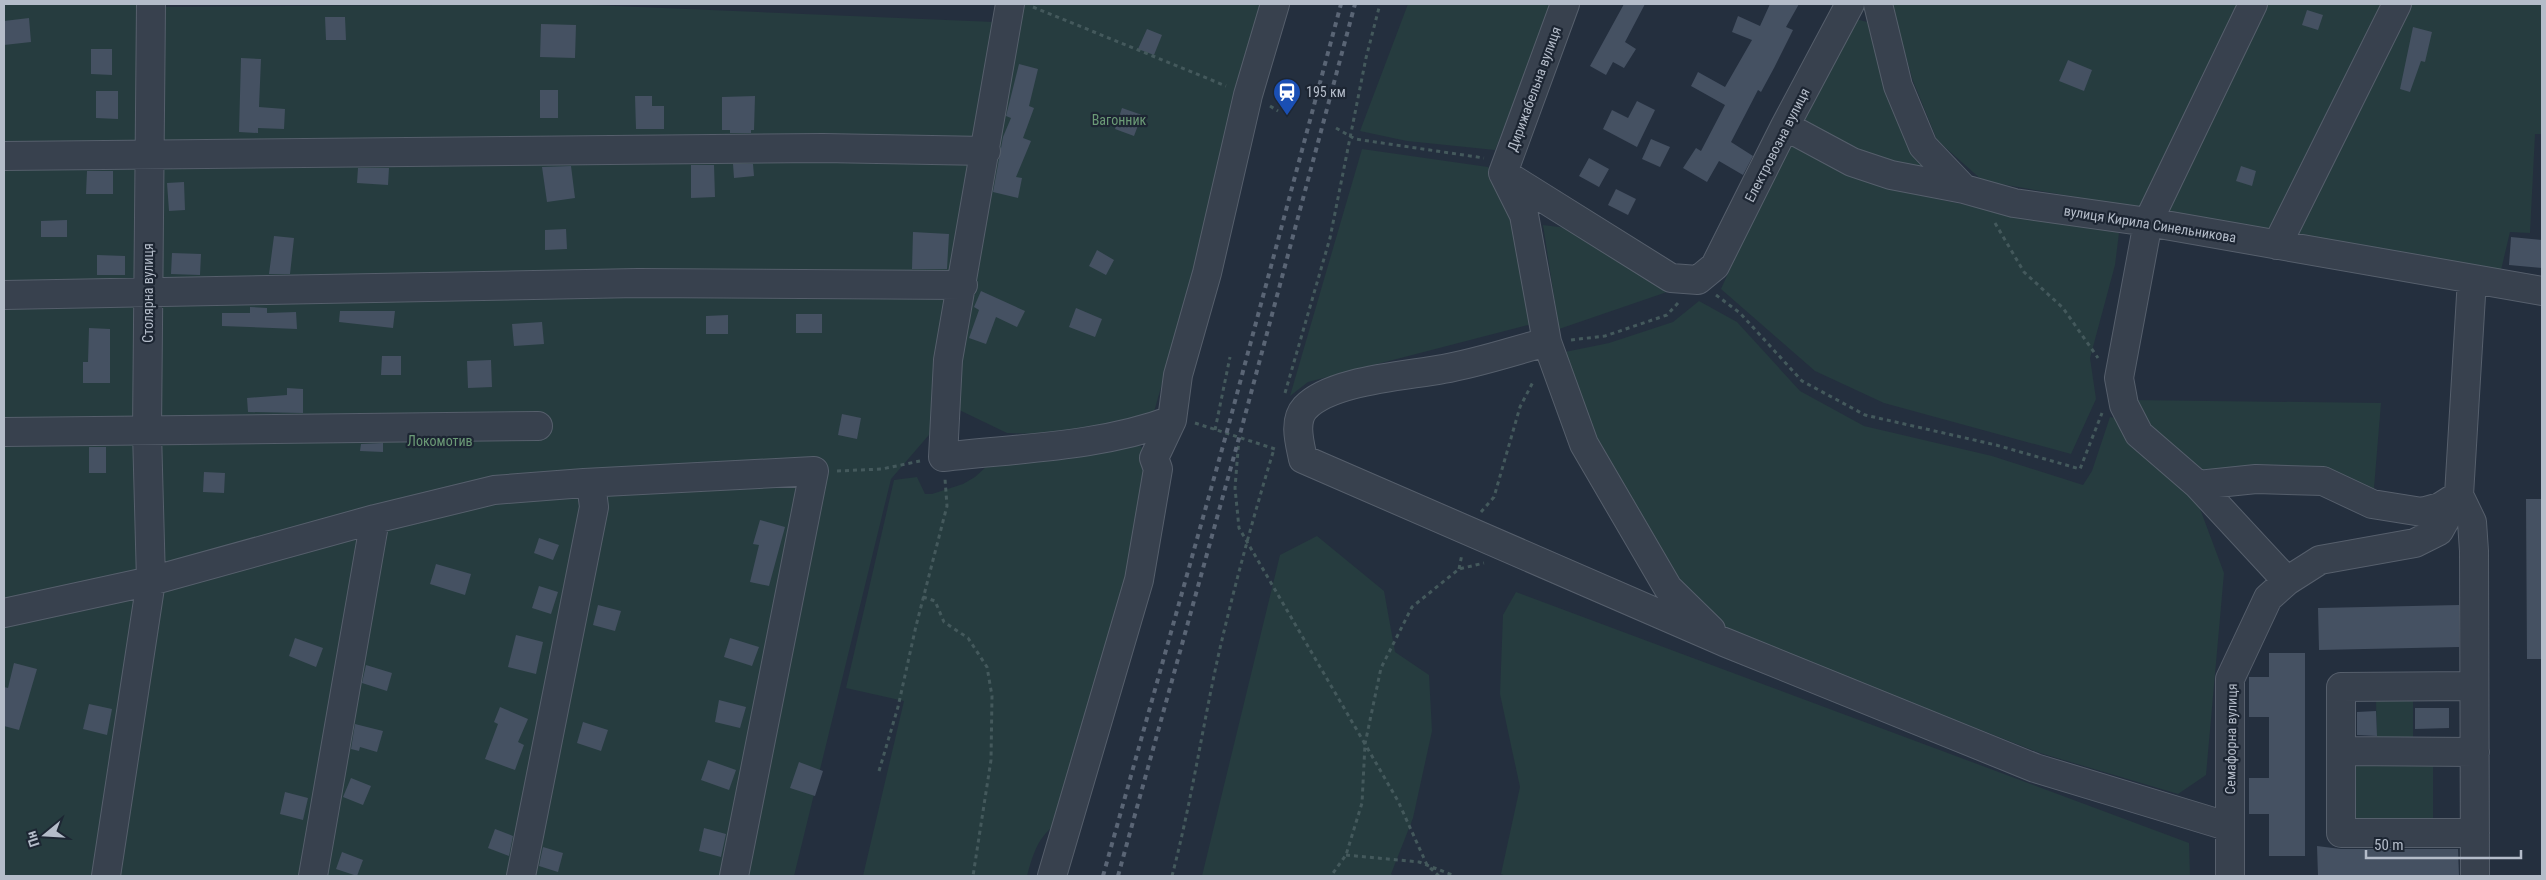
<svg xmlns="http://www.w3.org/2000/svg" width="2546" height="880" viewBox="0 0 2546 880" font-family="'Roboto Condensed',sans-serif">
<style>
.green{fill:#263c3f}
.building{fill:#455162}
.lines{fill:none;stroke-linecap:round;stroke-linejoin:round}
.minor-casing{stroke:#565f6c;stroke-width:30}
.path{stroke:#44595c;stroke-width:3;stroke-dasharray:4 4;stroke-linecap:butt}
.minor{stroke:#38414e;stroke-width:28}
.rail{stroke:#5a6575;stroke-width:4;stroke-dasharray:5 5;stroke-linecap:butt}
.labels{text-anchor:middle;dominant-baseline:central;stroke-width:4.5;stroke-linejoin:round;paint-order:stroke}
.street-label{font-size:14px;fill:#b4bcc9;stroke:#1d2633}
.poi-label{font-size:14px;fill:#b4bcc9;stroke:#1d2633;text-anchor:start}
.park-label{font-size:14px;fill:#6b9a76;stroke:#1d2633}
</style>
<rect width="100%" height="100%" fill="#242f3e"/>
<path class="green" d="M4 4H139V7L568 4 1020 23 1025 4H1269L1152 419 1080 436 1007 433 953 407 891 479 794 876H4Z
M1408 4H1553L1495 150 1407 141 1360 131Z
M1891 4H2542V134H2535L2530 233 2510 232 2501 270 1983 181 1937 140 1913 81Z
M1852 18 1867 22 1889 102 1931 175 1821 136 1805 120Z
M1788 139 1880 187 2014 215 2054 219 2119 233 2115 265 2090 358 2096 399 2071 454 1884 403 1815 371 1721 289Z
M1362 149 1488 167C1523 212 1526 270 1532 324L1308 382 1290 396Z
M1543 225 1567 228 1667 292 1559 329Z
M1699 301 1737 322 1800 391 1864 426 1992 456 2083 485 2092 471 2110 417 2121 419 2199 506 2224 573 2206 775 2178 794 2040 753 1729 632 1679 583 1591 437 1560 353 1609 343 1673 322Z
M2132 400 2381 403 2373 500 2203 476 2155 432Z
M1128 443 1140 446 1148 454 1147 511 1070 815C1041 832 1036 843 1027 876H863L904 701 846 688 894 480 917 477 925 494H932L963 484 975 477 999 455Z
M1317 536 1384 591 1395 652 1429 675 1432 731 1413 818 1391 874 1394 876H1202L1280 555Z
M1516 592 2189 843 2190 876H1506L1501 874 1520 787 1500 694 1503 615Z
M2376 700H2413V747H2377Z
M2347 759H2433V819L2346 818Z"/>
<path class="building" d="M1624 4H1645L1625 42 1636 49 1624 68 1613 62 1606 75 1590 66Z
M1770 4H1799L1786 27 1793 30 1774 68 1761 92 1758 90 1731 142 1753 156 1743 175 1719 161 1707 182 1683 168 1696 148 1701 151 1725 105 1691 86 1698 72 1725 87 1752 40 1732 32 1738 16 1760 26Z
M2307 10 2323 15 2318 30 2302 25Z
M325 17H345L346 40H326Z
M29 18 31 42 4 45V21Z
M541 24 576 25 575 58 540 57Z
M2413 27 2432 32 2425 62 2421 61 2410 92 2400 89Z
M1147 29 1162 35 1154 55 1138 49Z
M91 49H112V75L91 74Z
M241 58 261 59 259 107 285 109 284 129 258 128V133L239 132Z
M2068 60 2092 70 2084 91 2059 81Z
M1019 64 1038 69 1029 106 1034 108 1023 138 1031 141 1016 177 1022 178 1018 198 993 192 1003 137 1011 118 1006 116Z
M540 90H558V118H540Z
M96 91H118V119L96 118Z
M635 96H652V106H664V129H636Z
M755 96 754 130H751V133H730V130H722V97Z
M1637 101 1655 110 1637 147 1603 129 1612 110 1628 118Z
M1122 108 1142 115 1134 136 1115 129Z
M1651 139 1670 147 1660 167 1642 159Z
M1589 158 1609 169 1599 187 1579 176Z
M733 164H753L754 176 734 178Z
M691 165H714L715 197 691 198Z
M571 166 575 198 547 202 542 167Z
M2241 166 2256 171 2252 186 2236 181Z
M358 168H389L388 185 357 183Z
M87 171H113V194H86Z
M184 182 185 210 169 211 167 183Z
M1616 189 1636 199 1628 215 1608 205Z
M67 220V237H41V221Z
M566 229 567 249 545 250V230Z
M913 232 949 234 947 269H912Z
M274 236 294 238 290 274H269Z
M2511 237 2542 240V268L2509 265Z
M1097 250 1114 260 1106 275 1089 266Z
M172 253 201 254 200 275 171 274Z
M97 255 125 256V275H97Z
M981 291 1025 311 1017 327 996 317 986 344 969 338 979 310 974 307Z
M250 307 267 308V313L296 312 297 329 222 326V313H250Z
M1076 308 1102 319 1095 337 1069 327Z
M340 311H395L393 328 339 322Z
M796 314H822V333H796Z
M728 315V334H706V316Z
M542 322 544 344 514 346 512 324Z
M89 328 110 329V383H83V362H88Z
M382 356H401V375H381Z
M491 360 492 387 468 388 467 361Z
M287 388 303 389V413L248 412 247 398 287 395Z
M842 414 861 418 857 439 838 435Z
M383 443V452L360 451 361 444Z
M89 447H106V473H89Z
M204 472 225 473 224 493 203 492Z
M2526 499H2542V659H2527Z
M760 520 785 527 769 586 750 582 759 545 753 544Z
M539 538 559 545 553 560 534 553Z
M436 564 471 574 465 595 430 584Z
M539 586 558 592 551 614 532 608Z
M598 605 621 611 615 631 593 625Z
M2459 605V647L2319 650 2318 608Z
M516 635 543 642 536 674 508 667Z
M295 638 323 648 316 667 289 656Z
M730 638 759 647 752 666 724 657Z
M2269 653H2305V856H2269V814H2249V778H2269V717H2249V677H2269Z
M14 663 37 669 19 730 4 726V687L8 688Z
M366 665 392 673 387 691 362 683Z
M719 700 746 707 740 728 715 722Z
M89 704 112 709 107 735 83 729Z
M500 707 528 719 518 742 524 745 515 770 485 759 498 724 494 722Z
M2415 708H2449V728L2415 729Z
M2376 711 2377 736 2357 735V712Z
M583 722 608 730 601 751 577 743Z
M355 724 383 731 377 752 360 747 359 751 351 749Z
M708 760 736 770 729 790 701 780Z
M799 762 823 771 815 796 790 788Z
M351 778 371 786 363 805 343 797Z
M285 792 308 798 303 820 280 814Z
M704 828 726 834 721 857 699 851Z
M495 829 513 836 509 856 488 848Z
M2317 846 2341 849H2458L2459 876H2318Z
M543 847 563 853 558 872 539 866Z
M342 852 363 860 357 876 336 869Z"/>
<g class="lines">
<g class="minor-casing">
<path id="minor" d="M1010 4 948 360 943 457C1020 448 1100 447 1172 420
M1878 4 1898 86 1923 146 1964 189 2014 203 2148 222 2542 291
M2253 4 2148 222 2119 378 2124 405 2139 434 2198 485 2287 581
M1785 126 1852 162 1891 175 1964 189
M4 156 823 148 986 151
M1503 173 1671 278 1698 280 1715 266 1785 126 1850 4
M1503 173 1524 215 1547 342 1584 444 1668 588 1711 630
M1503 173 1565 4
M2277 245 2397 4
M2472 279 2459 495 2472 522 2474 551 2475 876
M4 295 638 283 963 285
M1547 342C1513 351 1478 363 1443 369 1407 376 1331 380 1305 408 1293 421 1300 444 1303 459L1724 642 2035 768 2230 827
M4 432 538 426
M2198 485 2256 479 2323 481 2372 504 2422 512 2440 507 2459 495
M4 613 151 581 375 519 494 490 584 483 814 471 734 876
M2474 686 2341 687V833H2475
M2341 751 2475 752
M106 876 151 581 147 432 151 4
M313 876 375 519
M521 876 594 507 592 491 584 483
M1052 876 1139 580 1158 469 1154 458 1172 420 1178 375 1207 273 1248 95 1275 4
M2230 876V679L2268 598 2287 581 2320 560 2415 543 2439 531 2459 495"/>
</g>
<path class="path" d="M1033 7 1226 86
M1270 106 1278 111
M1336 128 1355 139 1484 158
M1995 223 2024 272 2063 308 2098 358
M1716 295 1740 313 1802 381 1865 415 1996 445 2080 469 2102 413
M1571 340 1605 336 1667 315 1678 303
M1285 393 1330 238 1366 58 1380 4
M1195 423 1275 449V446
M1215 430 1230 357
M1239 438 1235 488 1239 528 1365 744 1362 803 1346 855 1331 876
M837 471 882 469 920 461
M1481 512 1494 497 1520 407 1534 380
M1459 569 1462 554
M923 597 935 601 944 622 968 638 987 667 992 696 991 760 973 876
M879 771 898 707 916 626 947 506 945 479
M1346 855 1419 862 1455 876
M1172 876C1191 804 1202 730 1218 657 1234 587 1253 518 1274 449
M1439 876 1427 865 1398 801 1365 744 1381 668 1412 607 1459 569 1484 563"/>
<use href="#minor" class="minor"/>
<path class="rail" d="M1103 876 1226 435 1341 4
M1118 876 1239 438 1355 4"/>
</g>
<defs>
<g id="station-pin" transform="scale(1.4375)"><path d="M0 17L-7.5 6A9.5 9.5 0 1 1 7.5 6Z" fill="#1a4fb4" stroke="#1d2633"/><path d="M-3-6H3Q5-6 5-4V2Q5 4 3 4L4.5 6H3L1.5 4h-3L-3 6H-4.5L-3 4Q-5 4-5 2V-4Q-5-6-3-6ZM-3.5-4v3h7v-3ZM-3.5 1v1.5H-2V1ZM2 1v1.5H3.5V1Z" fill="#fff"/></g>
</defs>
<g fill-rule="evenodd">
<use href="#station-pin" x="1287" y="92"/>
</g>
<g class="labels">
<g class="street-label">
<text transform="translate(1534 89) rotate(-70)">Дирижабельна вулиця</text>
<text transform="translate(1777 145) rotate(-63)">Електровозна вулиця</text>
<text transform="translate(2150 224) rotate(9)">вулиця Кирила Синельникова</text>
<text transform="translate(148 293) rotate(-90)">Столярна вулиця</text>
<text transform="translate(2231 739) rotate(-89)">Семафорна вулиця</text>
</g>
<g class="poi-label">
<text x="1306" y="92">195 км</text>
</g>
<g class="park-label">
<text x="1119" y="120">Вагонник</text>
<text x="440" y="441">Локомотив</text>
</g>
</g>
<rect width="2546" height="880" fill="none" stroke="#b4bcc9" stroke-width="10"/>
<g transform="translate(45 835) rotate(252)" stroke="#1d2633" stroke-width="4" paint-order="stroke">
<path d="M0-4L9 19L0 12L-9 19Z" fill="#b4bcc9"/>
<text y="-8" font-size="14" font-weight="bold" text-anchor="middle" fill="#b4bcc9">Пн</text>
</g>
<path d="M2366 850v8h155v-8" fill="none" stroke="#b4bcc9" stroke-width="2.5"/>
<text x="2374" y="850" font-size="15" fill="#b4bcc9" stroke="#1d2633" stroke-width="4" paint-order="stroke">50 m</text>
</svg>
